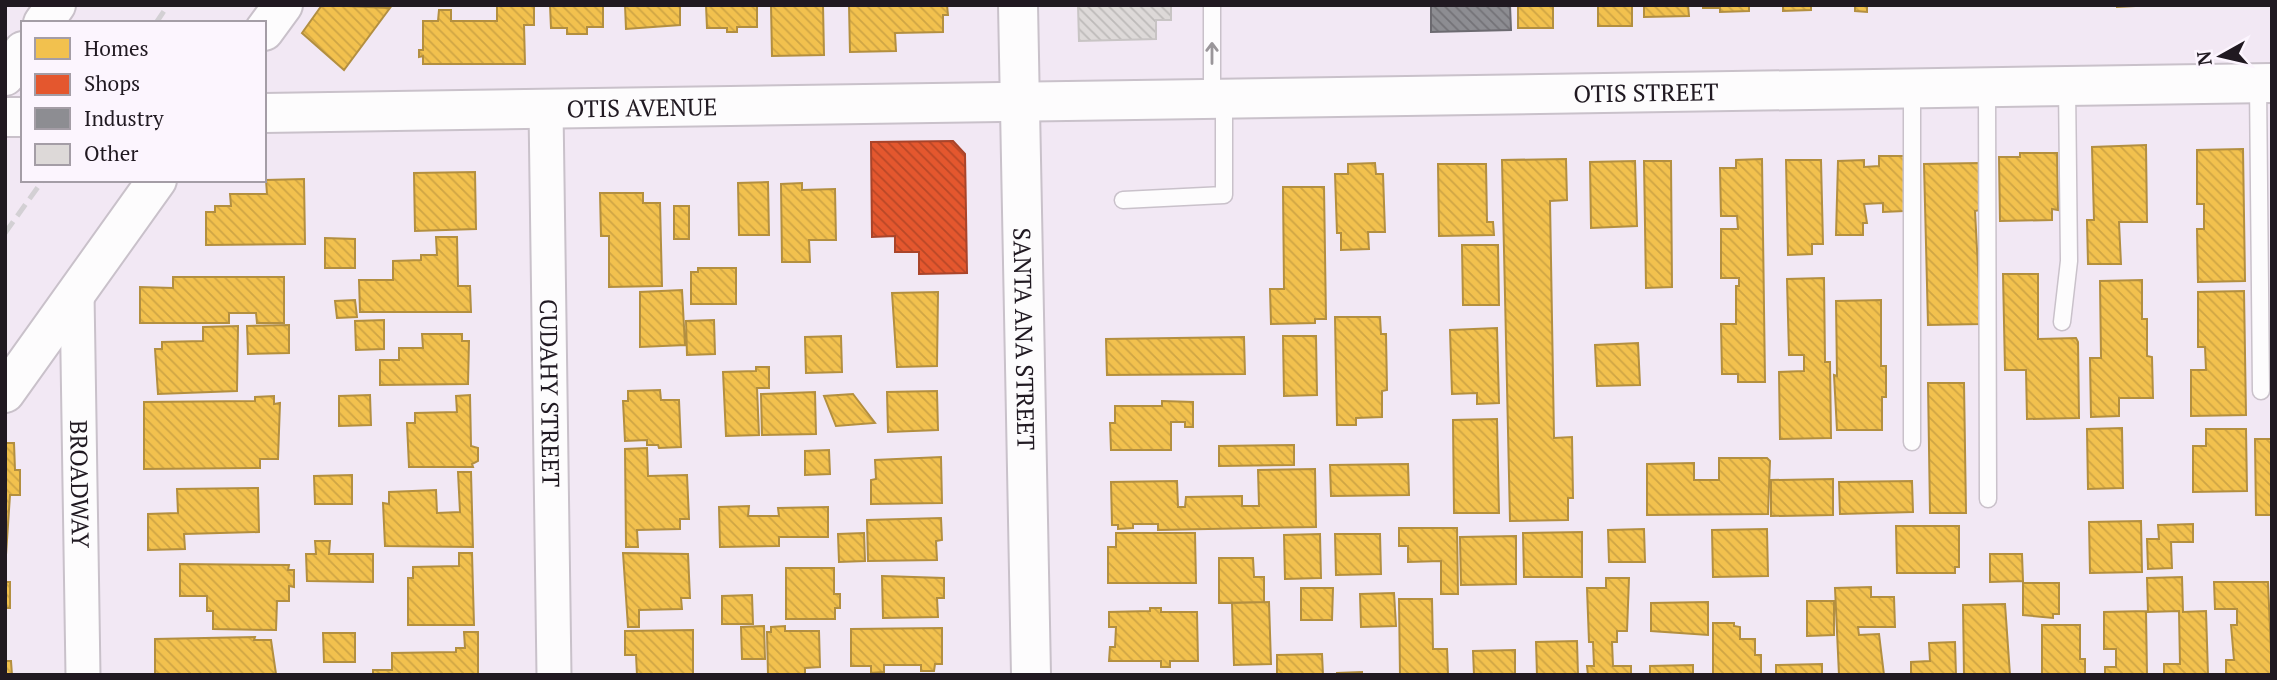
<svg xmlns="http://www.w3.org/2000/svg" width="2277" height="680" viewBox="0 0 2277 680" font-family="'PT Serif',serif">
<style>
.homes{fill:url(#homes-back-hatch);stroke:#b38f40;stroke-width:2}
.shops{fill:url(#shops-back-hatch);stroke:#a9442a;stroke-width:2}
.industry{fill:url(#industry-back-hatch);stroke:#6c6a70;stroke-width:2}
.building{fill:url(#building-back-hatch);stroke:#c8c4c4;stroke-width:2}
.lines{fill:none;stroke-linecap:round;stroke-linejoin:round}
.lane-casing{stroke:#c9c1ca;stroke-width:19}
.street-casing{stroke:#c9c1ca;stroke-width:37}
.secondary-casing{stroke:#c9c1ca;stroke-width:42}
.lane{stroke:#fdfcfd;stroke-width:16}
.street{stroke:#fdfcfd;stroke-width:33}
.secondary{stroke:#fdfcfd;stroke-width:38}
.rail{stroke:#d3d0d4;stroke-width:5;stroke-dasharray:14 7;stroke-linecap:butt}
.oneway{stroke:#9a969a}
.labels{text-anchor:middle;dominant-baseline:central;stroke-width:7;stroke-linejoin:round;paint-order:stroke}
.street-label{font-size:24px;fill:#201921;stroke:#fcf5fe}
</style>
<defs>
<pattern id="homes-back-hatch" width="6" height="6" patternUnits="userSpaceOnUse" patternTransform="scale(1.75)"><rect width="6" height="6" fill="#f2c14e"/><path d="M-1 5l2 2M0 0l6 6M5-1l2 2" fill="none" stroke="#cfa544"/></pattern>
<pattern id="shops-back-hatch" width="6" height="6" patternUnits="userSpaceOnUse" patternTransform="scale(1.75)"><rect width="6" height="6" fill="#e4572e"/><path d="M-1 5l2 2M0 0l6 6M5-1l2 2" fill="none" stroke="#b84727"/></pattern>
<pattern id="industry-back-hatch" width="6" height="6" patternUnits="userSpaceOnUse" patternTransform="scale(1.75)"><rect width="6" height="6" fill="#8d8d92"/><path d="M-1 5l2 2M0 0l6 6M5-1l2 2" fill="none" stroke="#737277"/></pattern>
<pattern id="building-back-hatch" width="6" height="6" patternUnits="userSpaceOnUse" patternTransform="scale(1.75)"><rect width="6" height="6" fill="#ddd9d8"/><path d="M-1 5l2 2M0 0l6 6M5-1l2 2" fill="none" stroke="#bdbab9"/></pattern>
</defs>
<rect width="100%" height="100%" fill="#f2e8f4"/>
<path class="homes" d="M322 5 390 8 344 70 302 33Z
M497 5H534V25H524L525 64H423V56L419 57V50H423V21H438L439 10H451V21H497Z
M550 5H603V27H587V34H567V28H551Z
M625 5H680V25L626 29Z
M706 5H757V27H737V32H727V28H707Z
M771 5H823L824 55 772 56Z
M849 5H947L948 15H943V32L895 33 896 51 850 52Z
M1518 5H1553V28H1518Z
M1598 5H1632V26H1598Z
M1644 5H1688L1689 16 1644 17Z
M1703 5H1749V11L1720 12V8H1703Z
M1811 5V10L1783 11V6L1767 5Z
M1855 5H1867V12L1855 11Z
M2117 5H2155L2117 7Z
M2146 145 2147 222H2119L2121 264H2088L2087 220H2094L2092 147Z
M2243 149 2245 281 2198 282 2197 229H2204V204H2197V150Z
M2020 153H2057L2058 210 2052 209V220L2000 221 1999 157H2020Z
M1879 156H1904V211L1883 212V203L1864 204 1867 223H1863V235H1836L1838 161 1864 160V167L1879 166Z
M1566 159 1567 200 1550 201 1554 438 1572 437 1573 498H1568V520L1510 521 1502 160Z
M1762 159 1765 382H1738V374H1722L1721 324H1736V286H1739V278H1721V229H1738L1737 216H1721L1720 168H1736V160Z
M1786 160H1821L1823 244H1812V254L1788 255Z
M1635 161 1637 226 1591 228 1590 162Z
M1644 161H1671L1672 287 1646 288Z
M1375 163 1376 174H1383L1385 232H1368L1369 249 1341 250V233H1337L1335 174H1348V164Z
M1979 163 1980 210 1975 211 1981 324 1928 325 1924 164Z
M1438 164H1486L1487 222H1493L1494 235 1439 236Z
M475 172 476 229 415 231 414 173Z
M304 179 305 244 206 245V212H215V206H231L230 194H267L266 180Z
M768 182 769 235H739L738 183Z
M802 183V190L835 189 836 240H809L810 262H782L781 184Z
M1283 187H1324L1326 319H1315V323L1271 324 1270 289H1284Z
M600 193H643V203H660L662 286 609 287V236H601Z
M674 206H689V239H674Z
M436 237H457L458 286H470L471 312H360L359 280H393V261L421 260V255H437Z
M325 238 355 239V268H325Z
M1462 245H1498L1499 305H1463Z
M698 268H736V304H691V272H698Z
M2003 274H2038V339L2076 338 2078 342 2079 418 2027 419 2026 370H2005Z
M173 277H284V323H257L256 313H229V323H140V287L173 288Z
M1824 278 1825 362H1830L1831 438 1780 439 1779 372 1804 371V355H1789L1787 279Z
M2142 280V319H2147V356L2152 357 2153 398H2119V416L2091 417 2090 358H2101L2100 281Z
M682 290 685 345 640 347V292Z
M2244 291 2246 415 2191 416V370H2206L2205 347H2198V292Z
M938 292 937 366 897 367 892 293Z
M355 300 357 317 337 318 335 301Z
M1881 300V366H1886V397H1882V430H1837L1834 375 1837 376 1836 301Z
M1335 317H1380L1381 334H1386L1387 390 1382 391V417L1356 418V425H1337Z
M384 320V349L356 350 355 321Z
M714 320 715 354 687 355 686 321Z
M289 325V353L248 354 247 326Z
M238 326 237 391 158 394 155 349H162V342L203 341V327Z
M1497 328 1499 403 1477 404V393L1452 394 1450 330Z
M422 334H462V341H469L468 384 380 385V360H399V348H423Z
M841 336 842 372 806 373 805 337Z
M1283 336H1316L1317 395 1284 396Z
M1244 337 1245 374 1107 375 1106 339Z
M1638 343 1640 385 1597 386 1595 345Z
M756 367H769V388H757L759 435 726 436 723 372 756 371Z
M1928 383H1964L1966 513H1930Z
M660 390 661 400H679L681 447 659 448 658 445H647V440L625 441 623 401H628V391Z
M937 391 938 430 888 432 887 392Z
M815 392 816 434 762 435 761 394Z
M853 394 875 423 836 426 824 396Z
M370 395 371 425 339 426V396Z
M470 395 471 446 478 448V461L472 464 473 467H409L407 423H415V413L457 412 456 396Z
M274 396V404L280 403 278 459H260V468L144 469V402L255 401V397Z
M1162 401 1193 402V427H1185V422H1171V450H1111L1110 423H1115V406H1162Z
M1497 419 1499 513H1454L1453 420Z
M2122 428 2123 488 2088 489 2087 429Z
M2206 429H2246L2247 491 2193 492V446H2206Z
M2255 439H2272V515H2256Z
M5 443H14L15 470H20V495H10L5 570Z
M1294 445V465L1219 466V446Z
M647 448 648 476 687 475 689 519H680V529L637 530 638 547H626L625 449Z
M829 450 830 474 805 475V451Z
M941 457 942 503 871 504V480L876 479 875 460Z
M1719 458H1767L1770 461 1768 514 1647 515V464L1694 463V480H1719Z
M1408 464 1409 495 1331 496 1330 465Z
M1315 469 1316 527 1158 530V524H1133V528L1118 529V525H1112L1111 482 1177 481 1178 507H1185L1186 497 1242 496V506H1259L1258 470Z
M458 472H471L473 547 385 546 383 503 389 504V492L436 490 437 513 460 512Z
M352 475V504H315L314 476Z
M1833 479V515L1771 516V480Z
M1912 481 1913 512 1840 514 1839 482Z
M258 488 259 532 184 534 185 549 148 550V514L178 513 177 489Z
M749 506 748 516H779L778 508 828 507V537H779V546L720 547 719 507Z
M941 518 942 540 936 541 937 560 868 561 867 520Z
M2141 521 2142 572 2090 573 2089 522Z
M2193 524V542H2171L2172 568 2148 569 2147 539H2159L2158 525Z
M1896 526H1959V567H1955V573H1897Z
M1399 528H1457L1458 594H1441V561L1408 562V546H1399Z
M1644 529 1645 562H1609L1608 530Z
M1767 529 1768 576 1713 577 1712 530Z
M1582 532V577H1524L1523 533Z
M864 533 865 561 839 562 838 534Z
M1116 533H1195L1196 583H1108V547H1116Z
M1320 534 1321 578 1285 579 1284 535Z
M1335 534H1380L1381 574 1336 575Z
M1516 536V584L1461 585 1460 537Z
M315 541H330L329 554H373V582L307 581 306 554H316Z
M459 553H472L474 625H408V578H413V567L459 566Z
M623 553 688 554 690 598H681L682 609 639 610V627H628Z
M1990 554H2022L2023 581 1990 582Z
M1219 558H1253L1254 577H1264V602L1219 603Z
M180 564 289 565 288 570H294V587L289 586V601H277L276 630 213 629V611H207V596H180Z
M786 568H834V594H840V608H835V619H786Z
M882 576 944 578V598H937L938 617 883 618Z
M2182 577 2183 612 2206 611 2208 675H2164V664H2180L2179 611 2148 612 2147 578Z
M1606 578H1629L1627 631H1617V642H1612L1613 666H1631V675H1588L1587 666H1594L1593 642H1589L1587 588H1606Z
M5 582H10V608H6L5 643Z
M2214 582H2268L2272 675H2226V660H2234L2231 625H2237V609H2215Z
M2023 583H2059V614H2053V618L2023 615Z
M1871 587V597H1894L1895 627H1858L1859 635 1879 634 1884 675H1839L1835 588Z
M1301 588H1333L1332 620H1301Z
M1394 593 1396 626 1361 627 1360 594Z
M752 595 753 624H722V596Z
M1399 599H1432L1433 649H1447L1448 675H1400Z
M1807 601H1834V635L1807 636Z
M1269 602 1271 664 1234 665 1232 603Z
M1708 602V635L1651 631V603Z
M2005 604 2010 675H1964L1963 605Z
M1150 608H1161V612H1197L1198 661H1170V667H1161V661H1109L1110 647H1115L1116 627H1109V612L1150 611Z
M2146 611 2147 675H2105V667H2116V649H2104V612Z
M1713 623H1734V626L1740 627V639H1755V655H1761V675H1713Z
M2042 625H2080V659H2085V675H2042Z
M764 626 765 659H742L741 627Z
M785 626V631H819L820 667 805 668V675H768L767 632H771V627Z
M942 628V664H935L934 671H921V665H884V672L871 673V666H851V629Z
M693 630V675H637L636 655H625V631Z
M464 632H478V675H373V670H392V653L456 652V648H465Z
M323 633H355V662H324Z
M255 637 254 640H271L276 674 283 675H155V639Z
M1577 641 1578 675H1537L1536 642Z
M1955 642 1956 675H1911V662L1930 661 1929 643Z
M1515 650V675H1474L1473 651Z
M1322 654 1323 675H1277V655Z
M5 661H11L12 675H5Z
M1822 664V675H1776V665Z
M1693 665V675H1650V666Z
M1362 672V675H1337V673Z"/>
<path class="shops" d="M953 141 965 154 967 273 919 274V252H895V236L872 237 871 142Z"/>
<path class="industry" d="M1431 5H1510L1511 30 1431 32Z"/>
<path class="building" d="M1078 5H1171V20H1156V39L1079 41Z"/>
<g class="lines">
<g class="lane-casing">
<path id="lane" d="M1212 5V100
M2258 83 2261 391
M1987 88 1988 499
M1123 200 1224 195V100
M2062 322 2069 261 2067 86
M1912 442V89"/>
</g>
<g class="street-casing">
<g id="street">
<path id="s1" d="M546 109 554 675"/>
<path id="s2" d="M77 293 83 675"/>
</g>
</g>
<g class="secondary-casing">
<g id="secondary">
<path id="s3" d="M1018 5 1031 675"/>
<path d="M43 23 56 5"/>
<path d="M264 31 283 5"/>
<path d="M5 76 23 51"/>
<path id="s4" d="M264 113 2272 83"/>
<path d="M5 117H23"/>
<path d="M5 393 157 180"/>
</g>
</g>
<use href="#lane" class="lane"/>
<use href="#street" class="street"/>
<use href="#secondary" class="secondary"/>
<path class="rail" d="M156 23 168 5
M5 233 43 180"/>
</g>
<defs><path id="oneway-shaft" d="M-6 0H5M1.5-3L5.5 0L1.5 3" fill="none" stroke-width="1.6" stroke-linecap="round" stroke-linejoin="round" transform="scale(1.75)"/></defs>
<use class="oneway" href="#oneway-shaft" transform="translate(1212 53) rotate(-90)"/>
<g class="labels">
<g class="street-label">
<text stroke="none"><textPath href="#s4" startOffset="1382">OTIS STREET</textPath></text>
<text stroke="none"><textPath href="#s4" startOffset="378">OTIS AVENUE</textPath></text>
<text stroke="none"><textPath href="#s3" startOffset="334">SANTA ANA STREET</textPath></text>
<text stroke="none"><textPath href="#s1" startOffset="284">CUDAHY STREET</textPath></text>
<text stroke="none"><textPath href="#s2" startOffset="191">BROADWAY</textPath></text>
</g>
</g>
<rect width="2277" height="680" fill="none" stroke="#201921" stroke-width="14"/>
<rect x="21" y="21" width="245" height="161" fill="#fcf5fe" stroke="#a49da6" stroke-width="2"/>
<rect x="35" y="38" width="35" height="21" fill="#f2c14e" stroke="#a49da6" stroke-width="2"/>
<text x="84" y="56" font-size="21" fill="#201921">Homes</text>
<rect x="35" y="74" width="35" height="21" fill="#e4572e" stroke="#a49da6" stroke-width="2"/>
<text x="84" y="91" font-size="21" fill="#201921">Shops</text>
<rect x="35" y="108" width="35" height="21" fill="#8d8d92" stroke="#a49da6" stroke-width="2"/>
<text x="84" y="126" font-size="21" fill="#201921">Industry</text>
<rect x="35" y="144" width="35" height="21" fill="#ddd9d8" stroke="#a49da6" stroke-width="2"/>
<text x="84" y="161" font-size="21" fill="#201921">Other</text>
<g transform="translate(2221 56) rotate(262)" stroke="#fcf5fe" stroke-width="5" paint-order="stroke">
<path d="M0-5L12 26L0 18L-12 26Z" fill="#201921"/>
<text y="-10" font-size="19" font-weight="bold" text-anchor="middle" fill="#201921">N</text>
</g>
</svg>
